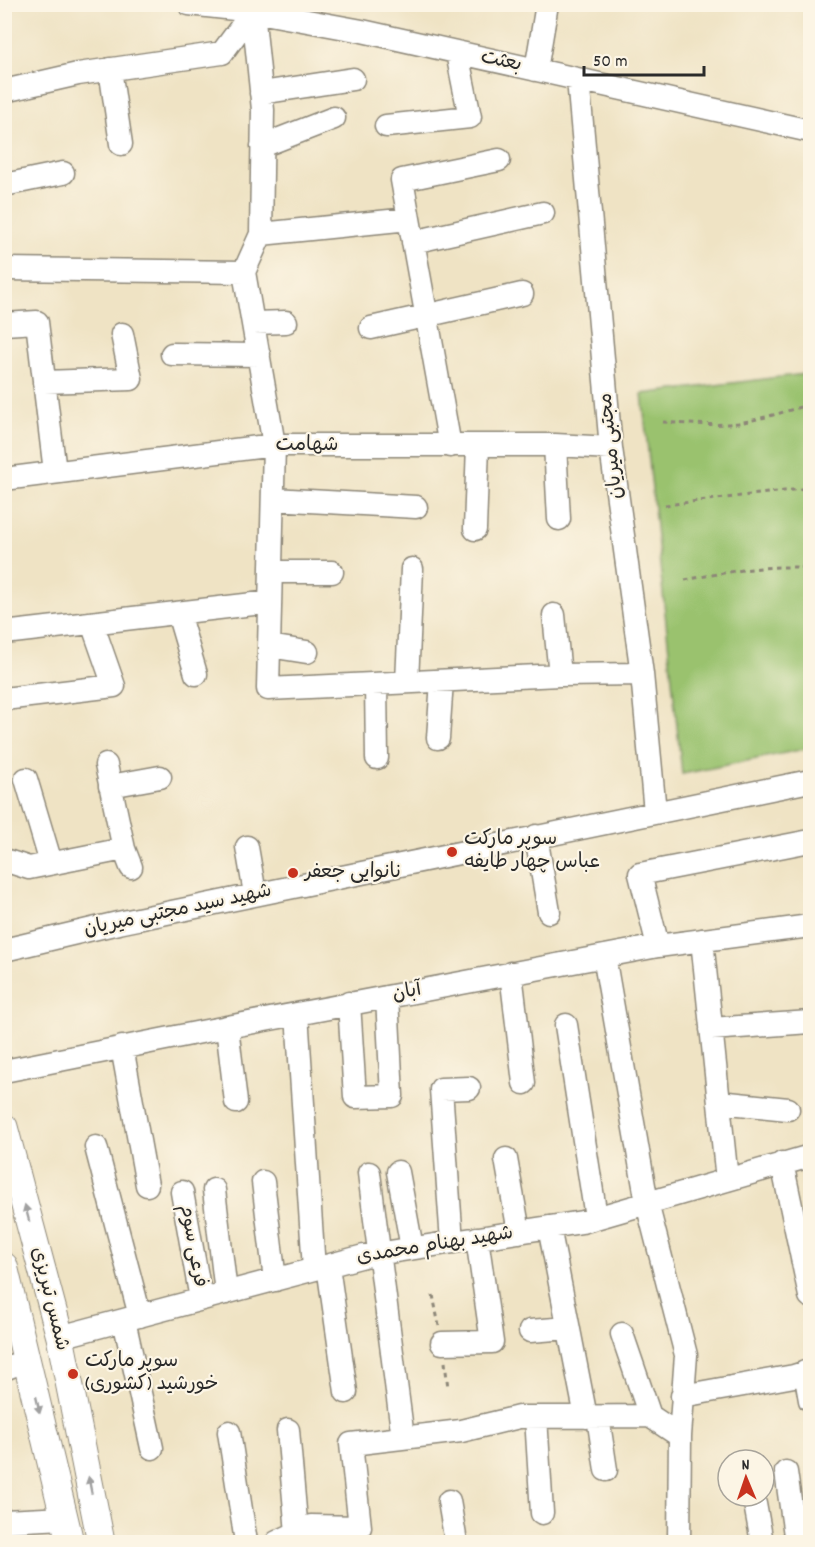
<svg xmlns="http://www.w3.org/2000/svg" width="815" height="1547" viewBox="0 0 815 1547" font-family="Dekko,'Playpen Sans Arabic',sans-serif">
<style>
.green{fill:#9ac26e;stroke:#62764c;stroke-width:1.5}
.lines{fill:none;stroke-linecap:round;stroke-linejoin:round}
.minor-casing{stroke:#8d8778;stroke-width:25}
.major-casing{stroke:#8d8778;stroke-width:29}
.path{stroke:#8d8778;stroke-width:3;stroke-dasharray:4.5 4.5;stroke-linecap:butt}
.minor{stroke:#fff;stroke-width:22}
.major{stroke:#fff;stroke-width:27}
.oneway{fill:#a0a0a0}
.poi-dot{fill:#c8321e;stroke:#fcf5e5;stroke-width:2}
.labels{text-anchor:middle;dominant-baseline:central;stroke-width:4.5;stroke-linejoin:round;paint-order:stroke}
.street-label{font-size:20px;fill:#2b2b2b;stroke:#fcf5e5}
.poi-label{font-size:20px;fill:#2b2b2b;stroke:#fcf5e5;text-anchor:start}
</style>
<rect width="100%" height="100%" fill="#fcf5e5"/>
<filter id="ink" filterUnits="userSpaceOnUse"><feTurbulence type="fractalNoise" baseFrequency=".0167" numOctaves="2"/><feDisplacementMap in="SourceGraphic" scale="12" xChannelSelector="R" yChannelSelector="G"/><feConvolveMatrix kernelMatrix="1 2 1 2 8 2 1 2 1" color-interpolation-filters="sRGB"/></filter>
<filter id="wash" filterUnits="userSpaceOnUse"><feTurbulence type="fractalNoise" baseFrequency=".008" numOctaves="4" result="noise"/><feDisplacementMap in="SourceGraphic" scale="24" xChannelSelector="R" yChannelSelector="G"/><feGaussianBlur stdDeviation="1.35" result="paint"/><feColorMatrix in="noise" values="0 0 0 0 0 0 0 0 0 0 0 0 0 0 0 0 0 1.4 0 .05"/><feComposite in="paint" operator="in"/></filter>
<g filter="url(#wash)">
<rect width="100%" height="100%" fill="#efe3c4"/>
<path class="green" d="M810 370V748L682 774 642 394 805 374Z"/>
</g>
<g filter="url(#ink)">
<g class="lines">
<g class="minor-casing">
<path id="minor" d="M189 4 253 11 362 31 810 131
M253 11 263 110 261 234 244 272 274 445 268 689 560 675 642 674
M110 69 121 144
M536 70 547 4
M578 79 611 448 642 674 655 812
M4 91 78 74 222 53 253 11
M261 93 353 79
M386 126 470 117 457 53
M262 146 334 118
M4 185 63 173
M261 234 409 219
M413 242 543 213
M4 269 244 272
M253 323 286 322
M4 324 37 322 55 472
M371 328 522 294
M172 354 259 355
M44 382 131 379 122 334
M555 445 559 519
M450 446 402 180 499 160
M4 479 274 445H555L611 448
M273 499 416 507
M475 529 478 445
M271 572H332
M178 613 196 674
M554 615 560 675
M4 633 270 602
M269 646 307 652
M407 682 412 569
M376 684 377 758
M4 699 114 686 92 623
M438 738 442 681
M106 765 124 849
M26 779 51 863
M110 786 160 777
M536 836 549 912
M247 847 255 894
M4 860 29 868 124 849 131 867
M702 940 727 1180
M658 946 640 874 810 841
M4 950 118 923 810 781
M604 956 647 1203 686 1355 680 1436 679 1542
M511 973 524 1083
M349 1003 355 1097 392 1096 387 997
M297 1014 314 1269
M566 1025 596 1217
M227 1027 236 1102
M711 1029 810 1022
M122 1047 147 1185
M4 1071 201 1032 658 946 810 926
M719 1102 788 1109
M96 1147 140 1316
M506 1159 519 1232
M782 1163 810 1296
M398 1172 412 1248
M369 1173 403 1438
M263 1182 275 1280
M214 1190 226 1293
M182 1192 201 1299
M549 1227 586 1417
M452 1242 441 1089 469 1088
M328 1266 346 1392
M124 1320 152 1448
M530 1331 568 1328
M622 1334 650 1416
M60 1337 364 1256 582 1222 810 1156
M442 1343 492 1342 477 1238
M4 1369 27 1360
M805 1372 810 1400
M682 1396 794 1376 810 1371
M536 1417 542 1513
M598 1417 606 1470
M288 1430 297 1533
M229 1432 246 1542
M786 1472 796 1542
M449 1501 456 1542
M755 1504 762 1542
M4 1521 65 1518
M277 1542 311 1526 360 1527 351 1444 461 1431 519 1417 650 1416 680 1436"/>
</g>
<g class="major-casing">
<path id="major" d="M4 1127 60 1337 101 1542
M4 1266 70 1542"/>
</g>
<path class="path" d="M806 4 810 5
M663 422C687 424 713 426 738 423 762 419 787 411 810 404
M665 505 810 488
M685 580C726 572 768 564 810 568
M433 1295 439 1326
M445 1362 448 1388"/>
<use href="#minor" class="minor"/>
<use href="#major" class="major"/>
</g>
<defs><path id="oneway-solid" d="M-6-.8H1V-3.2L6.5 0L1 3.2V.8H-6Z" transform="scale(1.5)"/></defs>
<g class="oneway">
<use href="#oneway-solid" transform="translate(27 1213) rotate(-105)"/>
<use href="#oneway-solid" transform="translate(38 1405) rotate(77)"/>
<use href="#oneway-solid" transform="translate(90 1485) rotate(-101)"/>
</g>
</g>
<g class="poi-dot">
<circle cx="452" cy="852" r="6"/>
<circle cx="293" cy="873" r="6"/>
<circle cx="73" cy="1374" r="6"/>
</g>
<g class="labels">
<g class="street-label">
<text transform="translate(501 62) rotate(12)">بعثت</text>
<text x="307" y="446">شهامت</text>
<text transform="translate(612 446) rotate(-96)">مجتبی میریان</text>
<text transform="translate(178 911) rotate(-12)">شهید سید مجتبی میریان</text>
<text transform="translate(407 993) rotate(-11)">آبان</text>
<text transform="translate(192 1246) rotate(80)">فرعی سوم</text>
<text transform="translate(435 1246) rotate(-9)">شهید بهنام محمدی</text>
<text transform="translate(49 1299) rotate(76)">شمس تبریزی</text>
</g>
<g class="poi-label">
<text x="464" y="840">سوپر مارکت<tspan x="464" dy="23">عباس چهار طایفه</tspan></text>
<text x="305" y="873">نانوایی جعفر</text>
<text x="85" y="1362">سوپر مارکت<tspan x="85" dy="23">خورشید (کشوری)</tspan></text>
</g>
</g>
<rect width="815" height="1547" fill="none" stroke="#fcf5e5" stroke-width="24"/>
<g transform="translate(746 1478) rotate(358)"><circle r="28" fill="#fcf5e5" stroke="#a8a49b" stroke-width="1.5"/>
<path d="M0-4.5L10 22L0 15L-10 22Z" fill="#c8321e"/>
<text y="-9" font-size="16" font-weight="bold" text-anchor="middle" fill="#2b2b2b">N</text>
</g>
<path d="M584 66v9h120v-9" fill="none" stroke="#2b2b2b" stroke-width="3"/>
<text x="593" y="66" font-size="18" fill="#2b2b2b" stroke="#fcf5e5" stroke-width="4.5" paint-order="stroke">50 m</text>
</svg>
